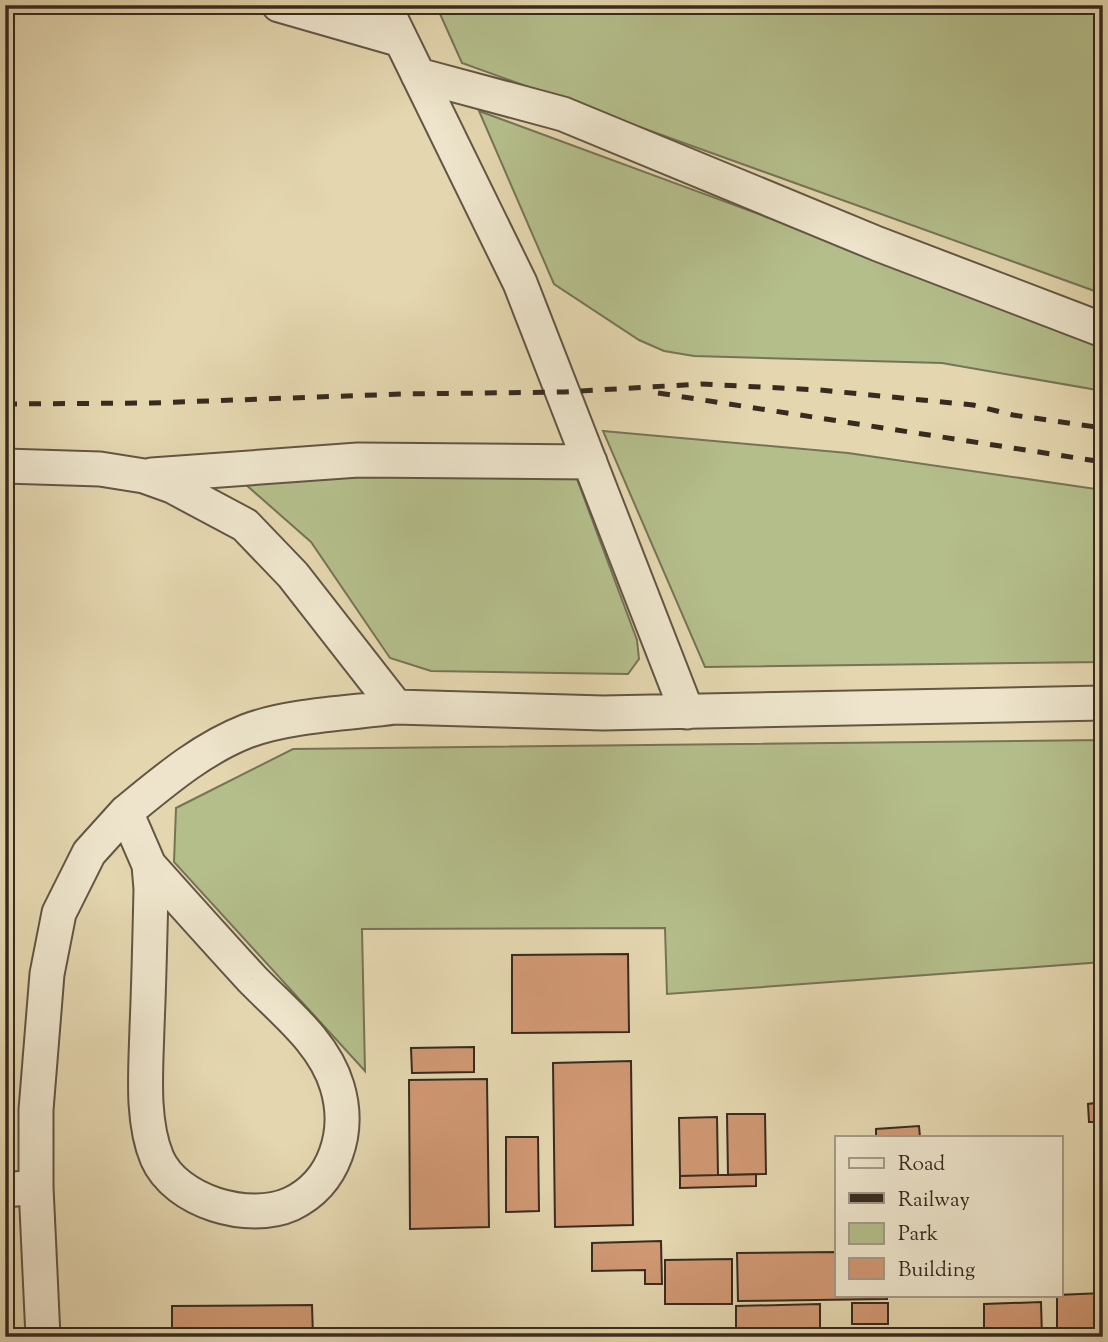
<svg xmlns="http://www.w3.org/2000/svg" width="1108" height="1342" viewBox="0 0 1108 1342" font-family="'Sorts Mill Goudy',serif">
<style>
.green{fill:#b4be8b;stroke:#767456;stroke-width:2}
.building{fill:#d09873;stroke:#372b20;stroke-width:2}
.lines{fill:none;stroke-linecap:round;stroke-linejoin:round}
.minor-casing{stroke:#625644;stroke-width:37}
.minor{stroke:#ede4cb;stroke-width:33}
.rail{stroke:#372b20;stroke-width:5;stroke-dasharray:12 12;stroke-linecap:butt}
</style>
<rect width="100%" height="100%" fill="#e4d6af"/>
<filter id="stains"><feTurbulence type="fractalNoise" baseFrequency=".00286" numOctaves="4"/><feColorMatrix values="0 0 0 0 .2 0 0 0 0 .09 0 0 0 0 .02 0 0 0 .5 -.17"/></filter>
<radialGradient id="worn" r=".72"><stop offset=".6" stop-color="#630" stop-opacity="0"/><stop offset="1" stop-color="#630" stop-opacity=".3"/></radialGradient>
<path class="green" d="M436 5H1103V294L462 63Z
M479 111 1103 341V391L942 363 694 356 664 351 639 340 554 284Z
M603 431 848 453 1103 490V662L705 667Z
M574 471 637 640 639 659 628 674 431 671 390 658 311 542 244 483 245 472Z
M1103 740V962L667 994 665 928 362 929 365 1071 174 862 176 808 293 749Z"/>
<path class="building" d="M628 954 629 1032 512 1033V955Z
M474 1047V1072L412 1073 411 1048Z
M631 1061 633 1225 555 1227 553 1063Z
M487 1079 489 1227 410 1229 409 1080Z
M1096 1103V1122H1089L1088 1104Z
M1098 1103H1103V1140H1099Z
M727 1114H765L766 1174 728 1175Z
M717 1117 718 1175 680 1176 679 1118Z
M919 1126 920 1137H876V1129Z
M506 1137H538L539 1211 506 1212Z
M756 1174V1186L680 1188V1176Z
M661 1241 662 1284H645V1270L592 1271V1243Z
M837 1252V1295H887V1299L738 1301 737 1253Z
M732 1259V1304H665V1260Z
M1103 1293V1337H1057V1295Z
M1041 1302 1042 1337H984V1304Z
M852 1303H888V1324H852Z
M820 1304V1337H736V1306Z
M312 1305 313 1337H172V1306Z"/>
<g class="lines">
<g class="minor-casing">
<path id="minor" d="M279 5 401 40
M384 5 520 283 687 712
M418 75 563 114 878 244 1103 330
M5 466 100 469 144 476 172 486 245 525 293 575 396 707 603 713 1103 703
M152 475 358 460 590 462
M149 865C183 903 217 941 252 979 283 1011 324 1042 337 1086 351 1132 335 1183 291 1204 249 1223 176 1202 157 1158 141 1120 146 1068 147 1027 149 981 150 935 151 889L149 865 126 812C164 781 201 749 247 731 289 715 351 713 396 707
M5 1190 36 1187
M43 1337 36 1187V1110L47 974 59 913 89 853 126 812"/>
</g>
<use href="#minor" class="minor"/>
<path class="rail" d="M658 393 1103 462
M5 404 151 403 402 394 564 392 701 384 820 390 973 405 1013 415 1103 428"/>
</g>
<rect width="1108" height="1342" fill="none" stroke="#e4d6af" stroke-width="28"/>
<rect x="7" y="7" width="1094" height="1328" fill="none" stroke="#372b20" stroke-width="3.5"/>
<rect x="14" y="14" width="1080" height="1314" fill="none" stroke="#372b20" stroke-width="2"/>
<rect x="835" y="1136" width="228" height="161" fill="#ede4cb" stroke="#a49a87" stroke-width="2"/>
<rect x="849" y="1158" width="35" height="10" fill="#ede4cb" stroke="#a49a87" stroke-width="2"/>
<text x="898" y="1170" font-size="21" fill="#372b20">Road</text>
<rect x="849" y="1193" width="35" height="10" fill="#372b20" stroke="#a49a87" stroke-width="2"/>
<text x="898" y="1206" font-size="21" fill="#372b20">Railway</text>
<rect x="849" y="1223" width="35" height="21" fill="#b4be8b" stroke="#a49a87" stroke-width="2"/>
<text x="898" y="1240" font-size="21" fill="#372b20">Park</text>
<rect x="849" y="1258" width="35" height="21" fill="#d09873" stroke="#a49a87" stroke-width="2"/>
<text x="898" y="1276" font-size="21" fill="#372b20">Building</text>
<rect width="100%" height="100%" filter="url(#stains)"/>
<rect width="100%" height="100%" fill="url(#worn)"/>
</svg>
